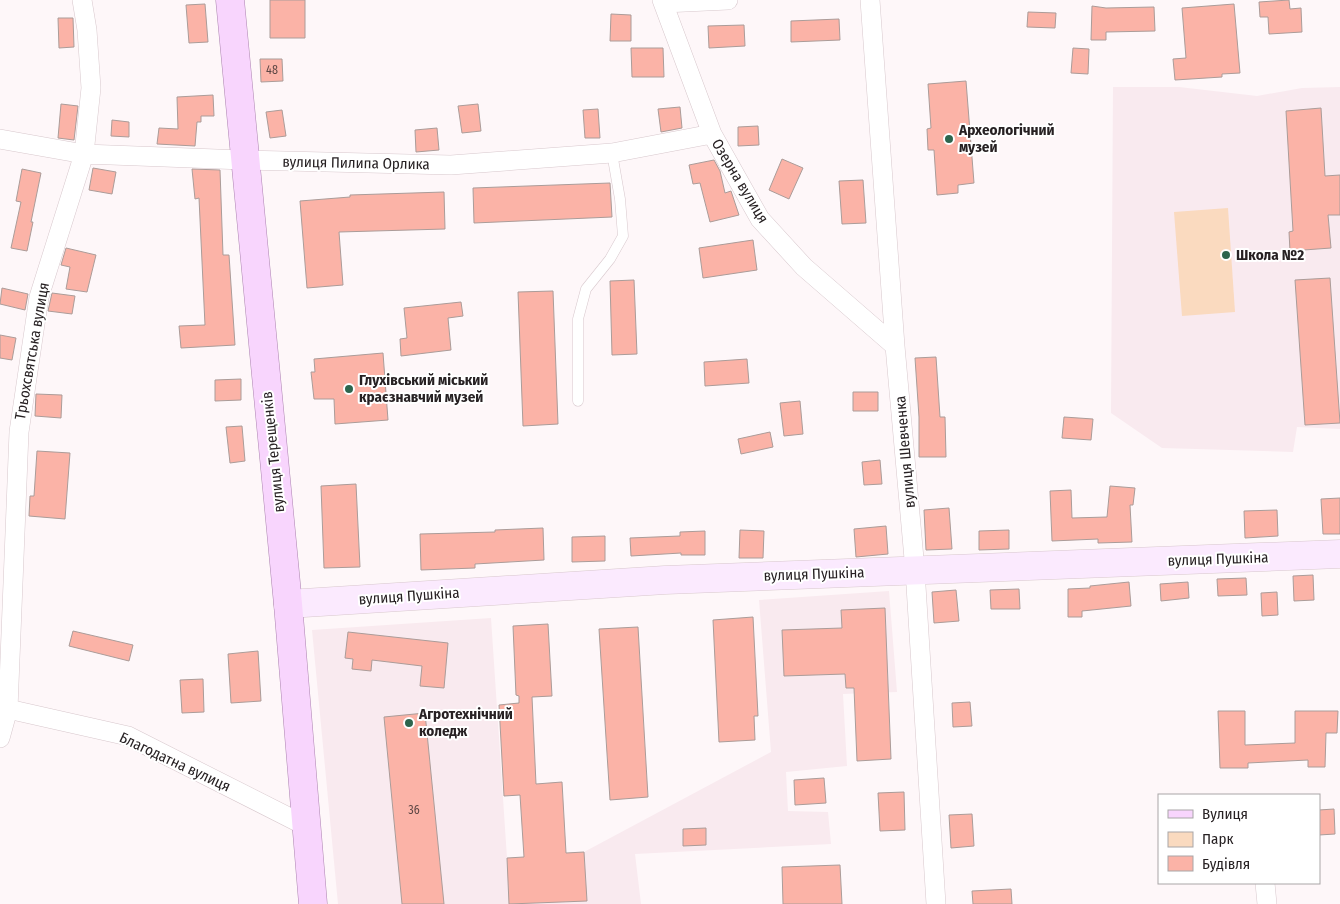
<svg xmlns="http://www.w3.org/2000/svg" width="1340" height="904" viewBox="0 0 1340 904" font-family="'Fira Sans Condensed',sans-serif">
<style>
.built{fill:#f9eaef}
.green{fill:#fadabf}
.building{fill:#fbb3a7;stroke:#ab9c99}
.lines{fill:none;stroke-linecap:round;stroke-linejoin:round}
.lane-casing{stroke:#d8c8cd;stroke-width:11}
.street-casing{stroke:#d8c8cd;stroke-width:20}
.secondary-casing{stroke:#d8c8cd;stroke-width:29}
.primary-casing{stroke:#ac84b0;stroke-width:29}
.lane{stroke:#fff;stroke-width:10}
.street{stroke:#fff;stroke-width:19}
.secondary{stroke:#fbeafe;stroke-width:28}
.primary{stroke:#f8d5fd;stroke-width:28}
.poi-dot{fill:#2d654d;stroke:#fff;stroke-width:2}
.labels{text-anchor:middle;dominant-baseline:central;stroke-width:4;stroke-linejoin:round;paint-order:stroke}
.number-label{font-size:12px;fill:#5c4644}
.poi-label{font-size:15px;font-weight:bold;fill:#272123;stroke:#fff;text-anchor:start}
.street-label{font-size:15px;fill:#272123;stroke:#fff}
</style>
<rect width="100%" height="100%" fill="#fef7f9"/>
<path class="built" d="M1113 87H1179L1257 96 1302 88 1340 87V429L1297 427 1293 452 1162 448 1111 413Z
M889 591 897 692 843 694 847 766 786 772 788 811 828 812 831 844 635 854 641 904H338L312 630 491 618 507 858 584 852 771 752 759 600Z"/>
<path class="green" d="M1228 208 1235 312 1182 316 1174 212Z"/>
<path class="building" d="M270 0H305V38H270Z
M1289 0 1290 9 1301 8 1302 32 1269 34 1268 17H1260L1259 2Z
M205 4 208 42 189 43 186 5Z
M1234 4 1240 73 1222 74V77L1175 80 1173 59 1186 58 1182 8Z
M1092 6 1106 8 1154 7 1155 31 1106 32V40H1091Z
M1028 12 1056 13 1055 28 1027 27Z
M611 14 631 15V41H610Z
M58 18H73L74 47 59 48Z
M839 19 840 40 791 42V21Z
M744 25 745 46 709 48 708 26Z
M631 48H663L664 77H632Z
M1073 48 1089 49 1088 74 1071 73Z
M260 59H282L283 81 261 82Z
M966 81 974 183 958 185V193L937 195 934 150H928L927 129 931 128 928 84Z
M213 95 214 116H201V122H197L195 146 157 144 159 128 178 129 177 97Z
M61 104 78 106 74 140 58 138Z
M478 104 481 131 462 133 458 106Z
M680 107 682 128 661 132 658 109Z
M1321 108 1325 176 1340 175V215H1328L1331 248 1290 251 1289 232 1293 231 1286 111Z
M598 109 600 138H585L583 110Z
M282 110 286 136 270 138 266 112Z
M112 120 129 122V137L111 136Z
M758 126 759 145 738 146V127Z
M437 128 439 150 416 152 415 130Z
M782 159 803 168 789 199 769 190Z
M714 160 720 171 725 193 731 191 739 215 710 222 700 183 693 184 689 165Z
M93 168 116 172 112 194 89 190Z
M22 169 41 173 31 222H33L27 251 11 248 21 202 16 201Z
M192 169 220 170 223 255H229L235 345 181 348 179 326 205 325 199 198 195 199Z
M863 180 866 223 842 224 839 181Z
M610 183 612 217 474 223 473 188Z
M444 192 445 229 339 232 343 285 307 288 300 201 350 197V195Z
M753 240 757 270 703 278 699 248Z
M66 248 96 255 87 292 66 289 70 267 61 265Z
M1330 278 1340 423 1305 425 1295 280Z
M634 280 637 354 612 355 610 281Z
M2 288 28 294 25 310 0 304Z
M553 291 558 424 523 426 518 292Z
M52 293 75 296 72 314 48 311Z
M461 302 463 316 448 318 451 350 401 356 400 339 407 338 404 308Z
M0 335 16 338 12 360 0 358Z
M383 353 388 420 335 424 334 399H314L311 372H315L314 359Z
M936 357 940 417H945L946 457H919V417L915 358Z
M747 359 749 383 705 386 704 362Z
M241 379V400L215 401V380Z
M853 392H878V411H853Z
M36 394 62 395 61 418 35 416Z
M800 401 803 434 784 436 780 403Z
M1064 417 1093 419 1091 440 1062 438Z
M242 426 245 461 230 463 226 427Z
M770 432 773 447 741 454 738 439Z
M37 451 70 453 65 519 29 516 30 496H34Z
M880 460 882 484 864 485 862 462Z
M356 484 360 567 324 568 321 486Z
M1110 486 1135 488 1133 505H1130L1132 542 1098 543V539L1052 541 1050 491 1071 490 1072 518 1107 517Z
M1340 498V534H1323L1321 499Z
M949 508 952 549 926 550 924 510Z
M1277 510 1278 536 1245 538 1244 511Z
M886 526 888 554 856 557 854 529Z
M543 528 544 560 475 564V568L421 570 420 534 495 532V530Z
M740 530 764 531 763 558H739Z
M1009 530V549L979 550V531Z
M705 531V555H681V553L631 556 630 538 680 536V532Z
M605 536V561L572 562V537Z
M1313 575 1314 600 1294 601 1293 576Z
M1246 578 1247 595 1218 596 1217 579Z
M1129 582 1131 606 1082 611V617H1068V589L1090 588V586Z
M1188 582 1189 598 1161 601 1160 584Z
M1019 589 1020 609H991L990 590Z
M956 590 959 621 934 623 932 592Z
M1277 592 1278 615 1262 616 1261 593Z
M885 608 891 759 857 761 854 688H846L845 674 784 676 782 630 842 628 841 610Z
M753 617 758 716H754L755 740 719 742 713 620Z
M548 624 552 696 532 697 536 784 562 782 566 853 584 852 587 901 509 904 507 858 524 857 520 795 504 796 499 705 519 703V696L516 695 513 626Z
M638 627 648 797 610 800 599 629Z
M73 631 133 645 129 661 69 646Z
M348 632 448 643 444 688 420 686 422 666 372 660 371 671 352 669 353 659 345 658Z
M258 651 261 701 231 703 228 654Z
M203 679 204 712 182 713 180 680Z
M970 702 972 726 953 727 952 703Z
M1218 711H1245V745L1295 743V711H1338L1337 733H1326L1325 767H1308V760L1248 763V768H1220Z
M425 713 444 904H402L384 717Z
M824 778 826 803 795 805 794 780Z
M904 792 905 830 880 831 878 793Z
M1334 809 1335 834 1319 835V810Z
M972 814 974 846 951 848 949 815Z
M706 828V845L683 846V829Z
M840 865 842 904H783L782 867Z
M1011 889 1012 904H973L972 891Z"/>
<g class="lines">
<g class="lane-casing">
<path id="lane" d="M578 401V319L586 289 610 259 623 236 620 199 612 153"/>
</g>
<g class="street-casing">
<path id="street" d="M662 0 712 134 760 219 804 267 895 346
M870 0 895 346 915 570 936 904
M664 3 728 0
M0 139 84 154 244 160 451 165 612 153 712 134
M0 705 8 709 128 736 306 826
M0 738 8 709 19 432 39 297 84 154 91 88 87 30 82 0
M1265 883 1267 904"/>
</g>
<g class="secondary-casing">
<path id="secondary" d="M288 604 665 580 1340 554"/>
</g>
<g class="primary-casing">
<path id="primary" d="M230 0 288 604 313 904"/>
</g>
<use href="#lane" class="lane"/>
<use href="#street" class="street"/>
<use href="#secondary" class="secondary"/>
<use href="#primary" class="primary"/>
</g>
<g class="poi-dot">
<circle cx="949" cy="139" r="5"/>
<circle cx="1226" cy="255" r="5"/>
<circle cx="349" cy="389" r="5"/>
<circle cx="409" cy="723" r="5"/>
</g>
<g class="labels">
<g class="number-label">
<text x="272" y="70">48</text>
<text x="414" y="810">36</text>
</g>
<g class="poi-label">
<text x="959" y="130">Археологічний<tspan x="959" dy="17">музей</tspan></text>
<text x="1236" y="255">Школа №2</text>
<text x="359" y="380">Глухівський міський<tspan x="359" dy="17">краєзнавчий музей</tspan></text>
<text x="419" y="714">Агротехнічний<tspan x="419" dy="17">коледж</tspan></text>
</g>
<g class="street-label">
<text transform="translate(356 163) rotate(1)">вулиця Пилипа Орлика</text>
<text transform="translate(740 181) rotate(59)">Озерна вулиця</text>
<text transform="translate(32 351) rotate(-80)">Трьохсвятська вулиця</text>
<text transform="translate(273 452) rotate(-96)">вулиця Терещенків</text>
<text transform="translate(905 452) rotate(-95)">вулиця Шевченка</text>
<text transform="translate(1218 559) rotate(-2)">вулиця Пушкіна</text>
<text transform="translate(814 574) rotate(-2)">вулиця Пушкіна</text>
<text transform="translate(409 596) rotate(-4)">вулиця Пушкіна</text>
<text transform="translate(175 762) rotate(25)">Благодатна вулиця</text>
</g>
</g>
<rect x="1158" y="794" width="162" height="90" fill="#ffffff" stroke="#a9a6a7"/>
<rect x="1168" y="810" width="25" height="8" fill="#f8d5fd" stroke="#a9a6a7"/>
<text x="1202" y="819" font-size="15" fill="#272123">Вулиця</text>
<rect x="1168" y="832" width="25" height="15" fill="#fadabf" stroke="#a9a6a7"/>
<text x="1202" y="844" font-size="15" fill="#272123">Парк</text>
<rect x="1168" y="856" width="25" height="15" fill="#fbb3a7" stroke="#a9a6a7"/>
<text x="1202" y="869" font-size="15" fill="#272123">Будівля</text>
</svg>
